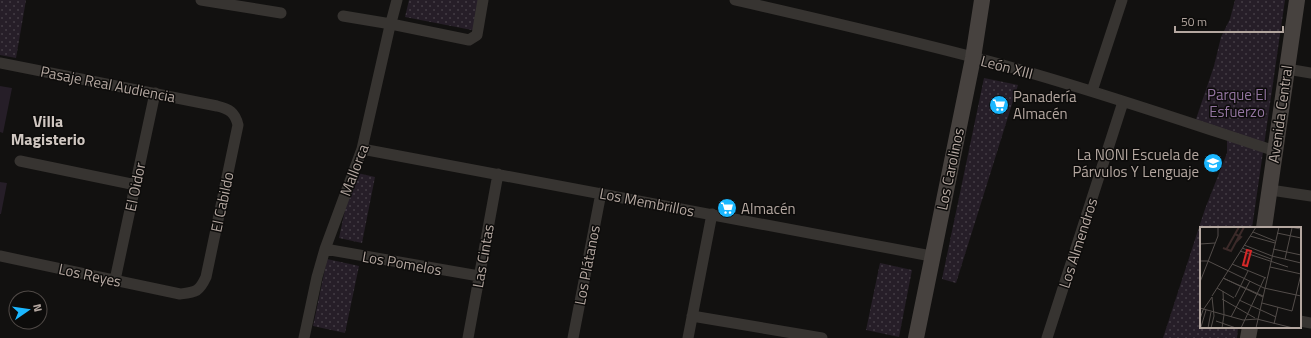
<svg xmlns="http://www.w3.org/2000/svg" width="1311" height="338" viewBox="0 0 1311 338" font-family="'Titillium Web',sans-serif">
<style>
.grass{fill:url(#grass-dots)}
.pitch{fill:#261e28}
.lines{fill:none;stroke-linecap:round;stroke-linejoin:round}
.street{stroke:#373431;stroke-width:11}
.secondary{stroke:#47423f;stroke-width:16}
.labels{text-anchor:middle;dominant-baseline:central;stroke-width:3;stroke-linejoin:round;paint-order:stroke}
.street-label{font-size:15px;fill:#b4a7a0;stroke:#0d0c0b}
.park-label{font-size:15px;fill:#9475a1;stroke:#0d0c0b}
.poi-label{font-size:15px;fill:#b4a7a0;stroke:#0d0c0b;text-anchor:start}
.neighbourhood-label{font-size:16px;font-weight:bold;fill:#d0c7c1;stroke:#0d0c0b}
.inset-river{fill:none;stroke:#3b2a29;stroke-width:2}
.inset-road{fill:none;stroke:#534d4a;stroke-width:1}
.view{fill:#d62828;fill-opacity:0.15;stroke:#d62828;stroke-width:2}
.inset-edge{fill:none;stroke:#b4a7a0;stroke-width:2}
</style>
<defs>
<pattern id="grass-dots" width="8" height="8" patternUnits="userSpaceOnUse"><rect width="8" height="8" fill="#261e28"/><path d="M2 2h.1M6 6h.1" fill="none" stroke="#433c44" stroke-width="1.8" stroke-linecap="round"/></pattern>
</defs>
<rect width="100%" height="100%" fill="#121110"/>
<path class="grass" d="M0 0H26L16 58 0 55Z
M409 0H483L477 31 405 17Z
M1235 0H1285L1252 228H1201V327H1238L1237 338H1163L1205 209 1227 153V135L1194 125 1214 66 1221 37 1230 19Z
M984 78 1018 85 956 283 942 279Z
M353 172 375 177 362 243 339 238Z
M327 259 359 266 345 333 313 326Z
M880 263 912 270 899 337 866 330Z"/>
<path class="pitch" d="M0 86 12 88 3 133 0 132Z
M0 182 7 183 1 214H0Z"/>
<g class="lines">
<path class="street" d="M201 0 281 13
M735 0C827 21 919 42 1010 67 1100 92 1187 122 1275 151
M343 16 391 24 469 40 477 35 483 0
M0 63 217 106C229 109 235 112 238 125L206 277C199 292 196 292 180 294L0 256
M1287 69 1311 73
M1092 91 1122 0
M362 149 931 256
M20 161 136 185
M1270 190 1311 196
M325 249 479 276
M115 280 155 93
M692 316 822 338
M1300 321 1311 323
M304 338 317 277 325 249 362 149 389 30 397 0
M468 338 498 174
M573 338 601 193
M688 338 712 214
M1047 338 1123 102"/>
<path class="secondary" d="M1264 228 1297 0
M916 338 973 58 982 0
M1248 338 1250 327"/>
</g>
<defs>
<g id="supermarket-disc" transform="scale(1)"><circle r="9.5" fill="#1bb7ff" stroke="#0d0c0b"/><path d="M-6-5.5h2.5l.6 2H6L4.5 2H-2.5L-4.4-4H-6ZM-1.5 3.2a1.3 1.3 0 1 0 .1 0ZM3 3.2a1.3 1.3 0 1 0 .1 0Z" fill="#fff"/></g>
<g id="school-disc" transform="scale(1)"><circle r="9.5" fill="#1bb7ff" stroke="#0d0c0b"/><path d="M0-5L7-2L0 1L-7-2ZM-4 1L0 2.5L4 1V4Q0 6-4 4Z" fill="#fff"/></g>
</defs>
<g fill-rule="evenodd">
<use href="#supermarket-disc" x="999" y="105"/>
<use href="#school-disc" x="1213" y="163"/>
<use href="#supermarket-disc" x="727" y="208"/>
</g>
<g class="labels">
<g class="street-label">
<text transform="translate(1007 67) rotate(15)">León XIII</text>
<text transform="translate(108 84) rotate(11)">Pasaje Real Audiencia</text>
<text transform="translate(1280 114) rotate(-82)">Avenida Central</text>
<text transform="translate(950 169) rotate(-78)">Los Carolinos</text>
<text transform="translate(354 170) rotate(-69)">Mallorca</text>
<text transform="translate(135 187) rotate(-78)">El Oidor</text>
<text transform="translate(222 202) rotate(-78)">El Cabildo</text>
<text transform="translate(647 202) rotate(11)">Los Membrillos</text>
<text transform="translate(1078 243) rotate(-72)">Los Almendros</text>
<text transform="translate(483 256) rotate(-80)">Las Cintas</text>
<text transform="translate(402 263) rotate(10)">Los Pomelos</text>
<text transform="translate(587 265) rotate(-79)">Los Plátanos</text>
<text transform="translate(90 275) rotate(12)">Los Reyes</text>
</g>
<g class="park-label">
<text x="1237" y="94">Parque El<tspan x="1237" dy="17">Esfuerzo</tspan></text>
</g>
<g class="poi-label">
<text x="1013" y="96">Panadería<tspan x="1013" dy="17">Almacén</tspan></text>
<text x="1199" y="154" text-anchor="end">La NONI Escuela de<tspan x="1199" dy="17">Párvulos Y Lenguaje</tspan></text>
<text x="741" y="208">Almacén</text>
</g>
<g class="neighbourhood-label">
<text x="48" y="121">Villa<tspan x="48" dy="18">Magisterio</tspan></text>
</g>
</g>
<g transform="translate(1200 227)">
<rect width="101" height="101" fill="#121110"/>
<path class="inset-river" d="M35 7 41 10 36 15M23 21 31 24 44 0M26 23 39 0"/>
<path class="inset-road" d="M89 0 101 2M53 5 75 14M77 6 101 11M50 9 75 16M0 17 15 16M44 18 72 29 101 36M42 21 71 32M73 22 101 28M40 24 88 40M85 32 92 1M0 34H8L64 61 101 69M32 37 66 51M70 40 101 47M0 55 18 9V0M17 61 34 71M96 68 101 47M12 69 56 0M35 70 48 44M63 70 23 51 63 69M22 72 55 91M39 73 76 90M62 76 92 84M0 81 43 93 57 92M92 84 96 68M31 90 50 54M0 92 3 83 12 70M57 92 93 101M16 94 36 101M74 97 78 80M1 100 6 83M8 101 11 85M11 101 14 89 12 70M22 101 24 88 23 64M41 101 65 50M56 101 79 0"/>
<path class="view" d="M47 23 51 24 47 39 43 38Z"/>
<rect width="101" height="101" class="inset-edge"/>
</g>
<g transform="translate(28 310) rotate(77)"><circle r="19" fill="#0d0c0b" stroke="#504a47"/>
<path d="M0-3L7 15L0 10L-7 15Z" fill="#1bb7ff"/>
<text y="-6" font-size="11" font-weight="bold" text-anchor="middle" fill="#b4a7a0">N</text>
</g>
<path d="M1175 26v6h108v-6" fill="none" stroke="#b4a7a0" stroke-width="2"/>
<text x="1181" y="26" font-size="12" fill="#b4a7a0" stroke="#0d0c0b" stroke-width="3" paint-order="stroke">50 m</text>
</svg>
